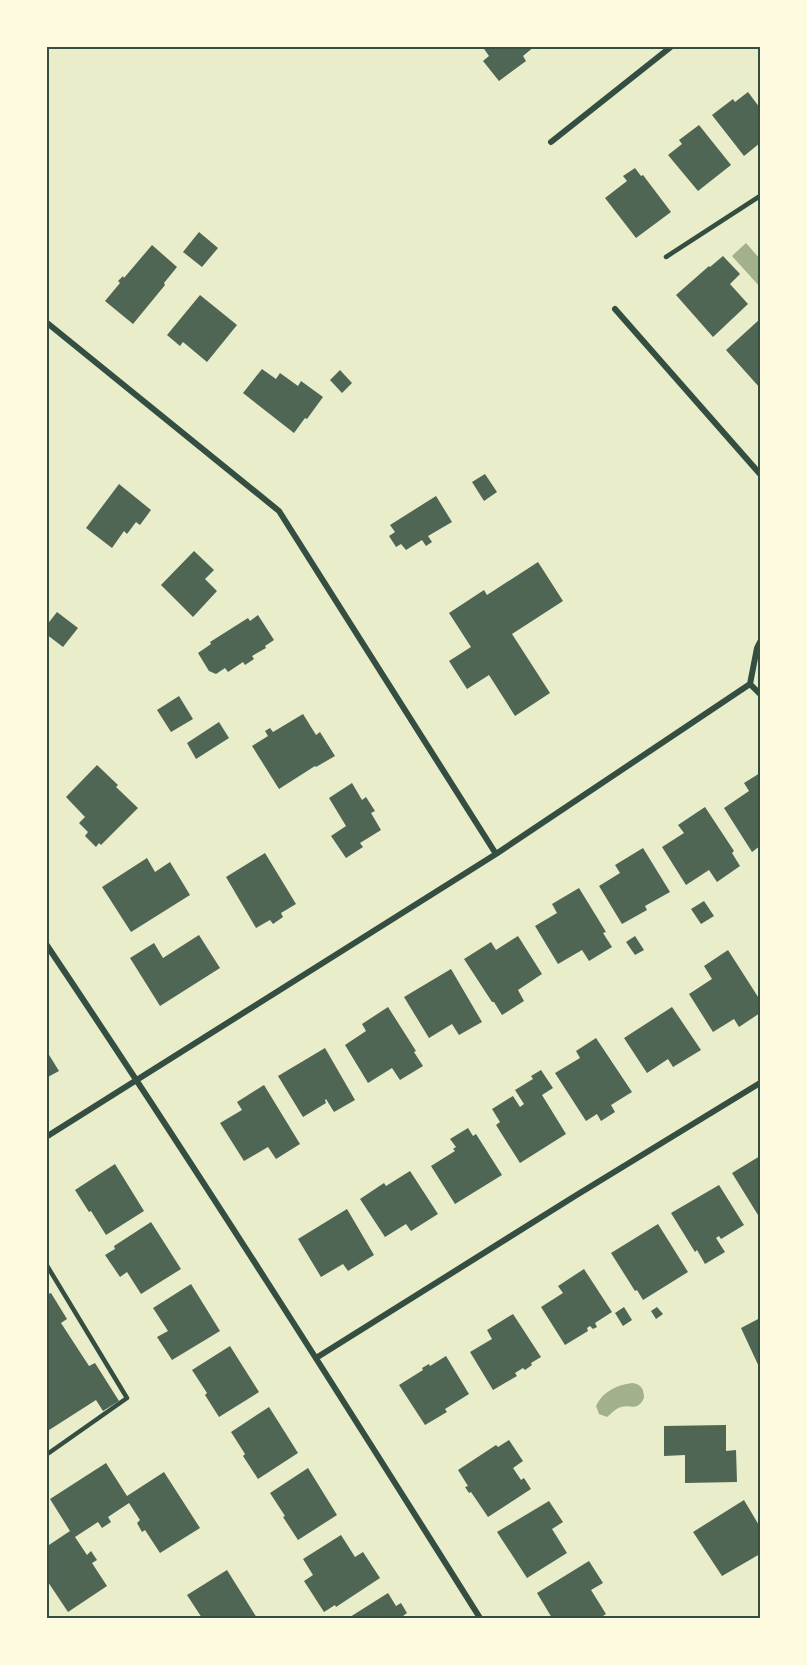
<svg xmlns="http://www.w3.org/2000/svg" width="807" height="1665" viewBox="0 0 807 1665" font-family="Overpass,sans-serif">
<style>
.water{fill:#a3b18a}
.building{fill:#4f6655}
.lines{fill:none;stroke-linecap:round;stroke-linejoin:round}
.service{stroke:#344e41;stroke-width:4.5}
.minor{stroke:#344e41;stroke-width:6}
.neatline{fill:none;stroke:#344e41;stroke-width:2}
</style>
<rect width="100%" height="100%" fill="#e9edc9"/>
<path class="water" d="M746 243 760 259V287L732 256Z
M632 1383C641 1384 644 1389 644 1398 637 1412 632 1404 621 1407 615 1409 612 1413 607 1417L599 1414 596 1406C603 1391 617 1385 632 1383Z"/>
<path class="building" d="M482 46H535L523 56 526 61 499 81 483 61 489 56Z
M748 92 760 108V143L744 156 712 115 733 99 735 102Z
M699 125 731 165 698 191 668 155 682 144 679 140Z
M635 168 641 176 643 175 671 212 636 238 605 198 627 181 623 176Z
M199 232 218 248 202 267 183 252Z
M152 245 177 267 164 283 165 285 133 324 105 301 120 283 118 281 123 276 124 278Z
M723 256 740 274 730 284 748 304 713 337 676 295 709 266 710 267Z
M200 295 237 325 207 362 183 342 180 346 167 335Z
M760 319V388L726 350Z
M262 369 276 379 280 373 298 386 301 381 323 397 307 419 305 418 294 433 243 393Z
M340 370 352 383 342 393 330 380Z
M485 474 497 492 484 501 472 482Z
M119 484 151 510 140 525 136 522 127 534 124 531 112 548 86 528Z
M436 496 452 522 428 536 432 542 426 546 422 540 406 550 401 544 396 547 389 536 395 532 390 525Z
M194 551 214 570 205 579 217 591 193 617 161 585Z
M538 562 563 601 512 634 550 693 515 716 489 675 467 689 449 661 471 647 449 613 484 590 487 595Z
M57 612 78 628 63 647 46 634V626Z
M258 615 274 640 265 646 266 648 252 656 254 659 245 665 243 662 228 672 225 668 216 674 209 671 198 653 211 644 210 642 248 618 250 621Z
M179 696 193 719 171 732 157 710Z
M303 714 316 735 320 732 335 756 316 767 315 766 279 789 252 746 268 736 265 731 270 728 273 732Z
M219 722 229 738 196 759 187 743Z
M97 765 118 785 116 787 138 808 101 845 99 843 96 847 85 836 88 832 79 823 85 817 66 797Z
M760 773V846L752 852 724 808 749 791 744 783Z
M352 783 362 800 366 797 375 811 371 813 381 830 360 843 363 847 346 858 331 836 346 826 329 798Z
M705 807 734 851 732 853 740 866 717 882 709 870 686 885 662 847 684 833 678 825Z
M643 848 670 892 645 906 647 910 622 924 599 886 620 873 615 865Z
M265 853 296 904 281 913 283 917 273 924 270 920 256 928 226 877Z
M147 858 155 872 170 862 190 895 131 932 102 887Z
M579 888 606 932 603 933 612 947 589 961 582 950 558 964 535 926 557 913 552 904Z
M704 901 714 916 701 924 691 909Z
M199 935 220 968 160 1006 130 958 154 943 163 958Z
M518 936 542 974 518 990 524 1001 502 1015 494 1002H492L464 959 491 942 496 950Z
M635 936 644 950 635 955 626 942Z
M728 950 760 1000V1013L739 1027 734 1019 713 1032 689 994 712 979 704 966Z
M451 969 482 1022 459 1035 452 1024 429 1038 404 997Z
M388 1007 416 1051 414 1052 423 1066 400 1080 392 1068 368 1083 345 1045 366 1031 362 1024Z
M672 1007 701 1050 673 1067 668 1059 647 1073 624 1038Z
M596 1038 632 1092 611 1105 615 1112 601 1121 597 1114 586 1121 555 1073 580 1058 576 1051Z
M325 1048 355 1100 334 1112 326 1099 325 1100 326 1103 303 1117 278 1076Z
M46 1050 59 1071 46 1078Z
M541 1070 553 1088 542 1095 566 1134 520 1163 496 1125 500 1122 492 1109 513 1096 520 1107 524 1104 515 1090 533 1079 531 1076Z
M264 1085 300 1144 276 1159 268 1147 244 1161 220 1123 242 1110 237 1102Z
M468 1128 473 1136 476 1134 502 1175 455 1204 431 1166 455 1151 453 1149 456 1147 450 1139Z
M760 1156V1213L758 1215 732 1173Z
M115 1164 144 1211 106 1235 91 1211 89 1212 75 1190Z
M410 1171 438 1214 411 1231 406 1224 385 1237 360 1199 384 1183 386 1186Z
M719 1185 744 1225 721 1239 719 1236 716 1238 725 1252 705 1264 697 1250 695 1252 671 1213Z
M347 1209 374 1255 348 1271 343 1264 321 1277 298 1239Z
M151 1222 181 1269 141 1294 127 1272 120 1277 105 1255 115 1249 114 1246Z
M658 1224 688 1272 643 1300 637 1290 635 1291 611 1253Z
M584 1269 612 1312 595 1323 597 1327 593 1329 590 1326 587 1328 588 1331 565 1345 541 1307 563 1293 558 1286Z
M191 1284 220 1331 172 1360 157 1337 168 1331 153 1308Z
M51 1293 67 1319 61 1323 89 1366 95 1363 119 1401 103 1411 96 1400 46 1432V1295Z
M624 1307 632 1320 623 1326 615 1313Z
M657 1307 663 1314 656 1319 651 1311Z
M513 1314 541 1357 531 1363 532 1365 525 1370 523 1368 515 1373 517 1376 493 1390 470 1352 492 1339 487 1330Z
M760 1318V1369L741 1328Z
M230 1346 259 1392 219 1417 205 1395 207 1393 192 1370Z
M446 1356 469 1394 445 1409 447 1412 425 1425 399 1385 423 1370 422 1368 429 1364 430 1366Z
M269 1407 298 1453 258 1479 243 1456 245 1454 231 1432Z
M726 1425V1451L736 1450 737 1482 685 1483V1455L664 1456V1426Z
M509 1440 523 1461 513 1468 521 1480 524 1478 531 1489 488 1517 471 1492 469 1493 465 1487 468 1486 458 1470 496 1445 498 1447Z
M106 1463 127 1496 164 1472 200 1528 160 1553 145 1530 142 1532 137 1523 140 1520 129 1503 108 1517 111 1522 102 1528 98 1522 75 1537 87 1555 91 1551 97 1560 92 1563 107 1586 68 1612 46 1579V1547L70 1531 50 1499Z
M308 1468 337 1515 298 1540 283 1517 285 1516 270 1493Z
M744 1500 760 1527V1554L722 1576 693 1532Z
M549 1501 563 1522 552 1529 567 1553 527 1578 497 1532Z
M341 1535 355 1557 363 1552 380 1578 336 1607 335 1605 324 1612 304 1581 313 1575 303 1559Z
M589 1561 603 1583 591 1590 606 1614 600 1618H552L537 1593Z
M227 1570 257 1618H202L187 1595Z
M388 1593 396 1606 401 1603 407 1613 403 1616 404 1618H351L350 1617Z"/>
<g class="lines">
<path class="service" d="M666 257 760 196
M46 1264 127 1398 46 1455"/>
<path class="minor" d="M551 142 672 46
M615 309 760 474
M46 322 279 511 496 854
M750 684 760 694
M46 944C195 1166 338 1392 480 1618
M46 1137 496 854 750 684 757 648 760 642
M316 1358 575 1196 760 1083"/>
</g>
<rect width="807" height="1665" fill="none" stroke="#fefae0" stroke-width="96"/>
<rect x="48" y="48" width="711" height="1569" class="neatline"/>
</svg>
